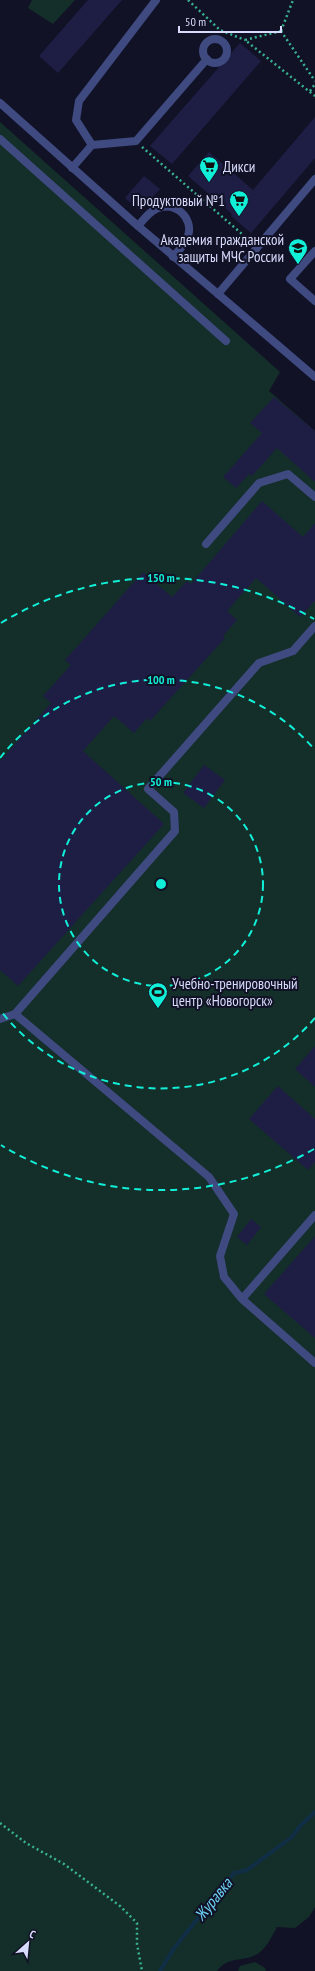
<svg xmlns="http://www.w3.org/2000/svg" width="315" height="1971" viewBox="0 0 315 1971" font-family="'PT Sans Narrow',sans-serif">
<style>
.green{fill:#142f29}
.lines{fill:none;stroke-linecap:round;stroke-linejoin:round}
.stream{stroke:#102e46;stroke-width:4}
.building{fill:#1e1e45}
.path{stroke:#38b191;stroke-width:2.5;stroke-dasharray:2 3;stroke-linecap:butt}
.service{stroke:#3f4a81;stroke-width:8}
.minor{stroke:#3f4a81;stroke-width:8}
.tertiary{stroke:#3f4a81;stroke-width:8}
.ring{fill:none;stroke:#11efd8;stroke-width:2;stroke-dasharray:7 5}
.labels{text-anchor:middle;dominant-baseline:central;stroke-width:4;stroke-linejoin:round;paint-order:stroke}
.poi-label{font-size:15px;fill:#d8dbfc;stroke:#111226;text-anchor:start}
.water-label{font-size:16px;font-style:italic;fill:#6dd2f5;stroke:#111226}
.centre{fill:#11efd8;stroke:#111226;stroke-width:2}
.ring-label{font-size:12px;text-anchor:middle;font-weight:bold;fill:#11efd8;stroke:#111226;stroke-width:4;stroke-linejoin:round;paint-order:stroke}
</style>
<rect width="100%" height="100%" fill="#111226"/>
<path class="green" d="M32 0H75L53 24 28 8Z
M0 122 280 372 269 391 315 431V1907L309 1917 295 1928 277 1927C272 1936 267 1947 259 1953 244 1963 229 1955 217 1971H0Z
M255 1962 265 1968 266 1971H238L240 1966Z"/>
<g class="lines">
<path class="stream" d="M160 1971 175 1947 234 1873 247 1870 292 1837 300 1826 315 1812"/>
</g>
<path class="building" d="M88 0H122L58 73 39 56Z
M240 43 261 61 172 164 150 146Z
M315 117V158L251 233 231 216 232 214 188 176 209 152 253 190Z
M144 176 160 189 140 211 125 198Z
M274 397 315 431V482L277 448 252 476 249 474 236 488 223 477 262 433 250 423Z
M262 501 303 537 315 523V601L300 617 256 578 227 611 237 620 223 636 225 638 150 721 147 718 134 733 114 716 83 751 164 824 18 986 0 970V761L51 703 43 696 71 665 65 660 143 572 172 597 187 581 191 584Z
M204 765 225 780 204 808 183 793Z
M315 1046V1087L295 1069Z
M278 1086 315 1119V1162L308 1170 249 1119Z
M251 1219 261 1227 247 1245 237 1237Z
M315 1236V1338L264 1294Z"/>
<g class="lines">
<path class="path" d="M188 0 220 30 245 40
M281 31 245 40 315 96
M281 31 315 81
M281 31 293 0
M310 91 315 84
M142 147 250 241
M0 1823 26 1843 64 1864 120 1906 137 1923V1944L142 1971"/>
<path class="service" d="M203 51a12 12 0 1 1 24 0a12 12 0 1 1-24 0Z
M0 139 226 341
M92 145 76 120 79 101 156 0
M72 168 92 145 136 141 207 59
M138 226C143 220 149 212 156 209 175 200 194 218 188 236 186 244 178 251 173 257
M315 251 290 279 315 301
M218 294 315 179
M206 544 259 483 288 474 315 497
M15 1014 209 1177 234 1214 220 1256 224 1277 242 1299
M0 1019 15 1014 175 831 174 812 148 789 259 663 293 651 315 626
M315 1215 242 1299 315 1363"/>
<path class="minor" d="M0 103 138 226 218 294"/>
<path class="tertiary" d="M218 294 315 377"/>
</g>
<g class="ring">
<circle cx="161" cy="884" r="102"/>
<path d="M315 1018A204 204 0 0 1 0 1010M0 758A204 204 0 0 1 315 750"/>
<path d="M314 1149A306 306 0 0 1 1 1145M1 623A306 306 0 0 1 314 619"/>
</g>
<defs>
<g id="supermarket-pin" transform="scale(1)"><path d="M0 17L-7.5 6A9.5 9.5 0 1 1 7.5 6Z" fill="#11efd8" stroke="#111226"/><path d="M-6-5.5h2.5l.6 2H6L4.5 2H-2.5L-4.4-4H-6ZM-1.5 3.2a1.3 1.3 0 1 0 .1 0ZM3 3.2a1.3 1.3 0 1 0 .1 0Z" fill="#111"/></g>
<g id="university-pin" transform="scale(1)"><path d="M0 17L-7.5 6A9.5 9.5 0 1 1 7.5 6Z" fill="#11efd8" stroke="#111226"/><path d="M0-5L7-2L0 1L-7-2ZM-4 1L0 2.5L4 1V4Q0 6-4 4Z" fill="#111"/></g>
<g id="stadium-pin" transform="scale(1)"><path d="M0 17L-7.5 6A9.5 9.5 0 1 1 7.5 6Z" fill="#11efd8" stroke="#111226"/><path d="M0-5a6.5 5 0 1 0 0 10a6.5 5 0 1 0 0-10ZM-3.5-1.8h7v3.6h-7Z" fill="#111"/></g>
</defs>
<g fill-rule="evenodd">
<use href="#supermarket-pin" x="209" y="166"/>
<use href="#supermarket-pin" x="239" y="200"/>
<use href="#university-pin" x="298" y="248"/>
<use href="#stadium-pin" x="158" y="992"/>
</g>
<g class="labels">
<g class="poi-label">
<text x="223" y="166">Дикси</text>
<text x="225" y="200" text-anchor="end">Продуктовый №1</text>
<text x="284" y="239" text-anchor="end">Академия гражданской<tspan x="284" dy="17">защиты МЧС России</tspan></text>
<text x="172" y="983">Учебно-тренировочный<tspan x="172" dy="17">центр «Новогорск»</tspan></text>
</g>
<g class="water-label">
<text transform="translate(213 1899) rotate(-51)">Журавка</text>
</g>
</g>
<circle cx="161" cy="884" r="6" class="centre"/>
<g class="ring-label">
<text x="161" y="582">150 m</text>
<text x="161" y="684">100 m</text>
<text x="161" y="786">50 m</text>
</g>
<g transform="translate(28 1943) rotate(27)" stroke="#111226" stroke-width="3" paint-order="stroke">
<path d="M0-3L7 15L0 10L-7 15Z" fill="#d8dbfc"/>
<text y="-6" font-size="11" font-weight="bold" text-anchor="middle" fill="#d8dbfc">С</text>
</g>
<path d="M179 26v6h102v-6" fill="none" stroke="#d8dbfc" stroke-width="2"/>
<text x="185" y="26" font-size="12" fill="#d8dbfc" stroke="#111226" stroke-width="3" paint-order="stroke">50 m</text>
</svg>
